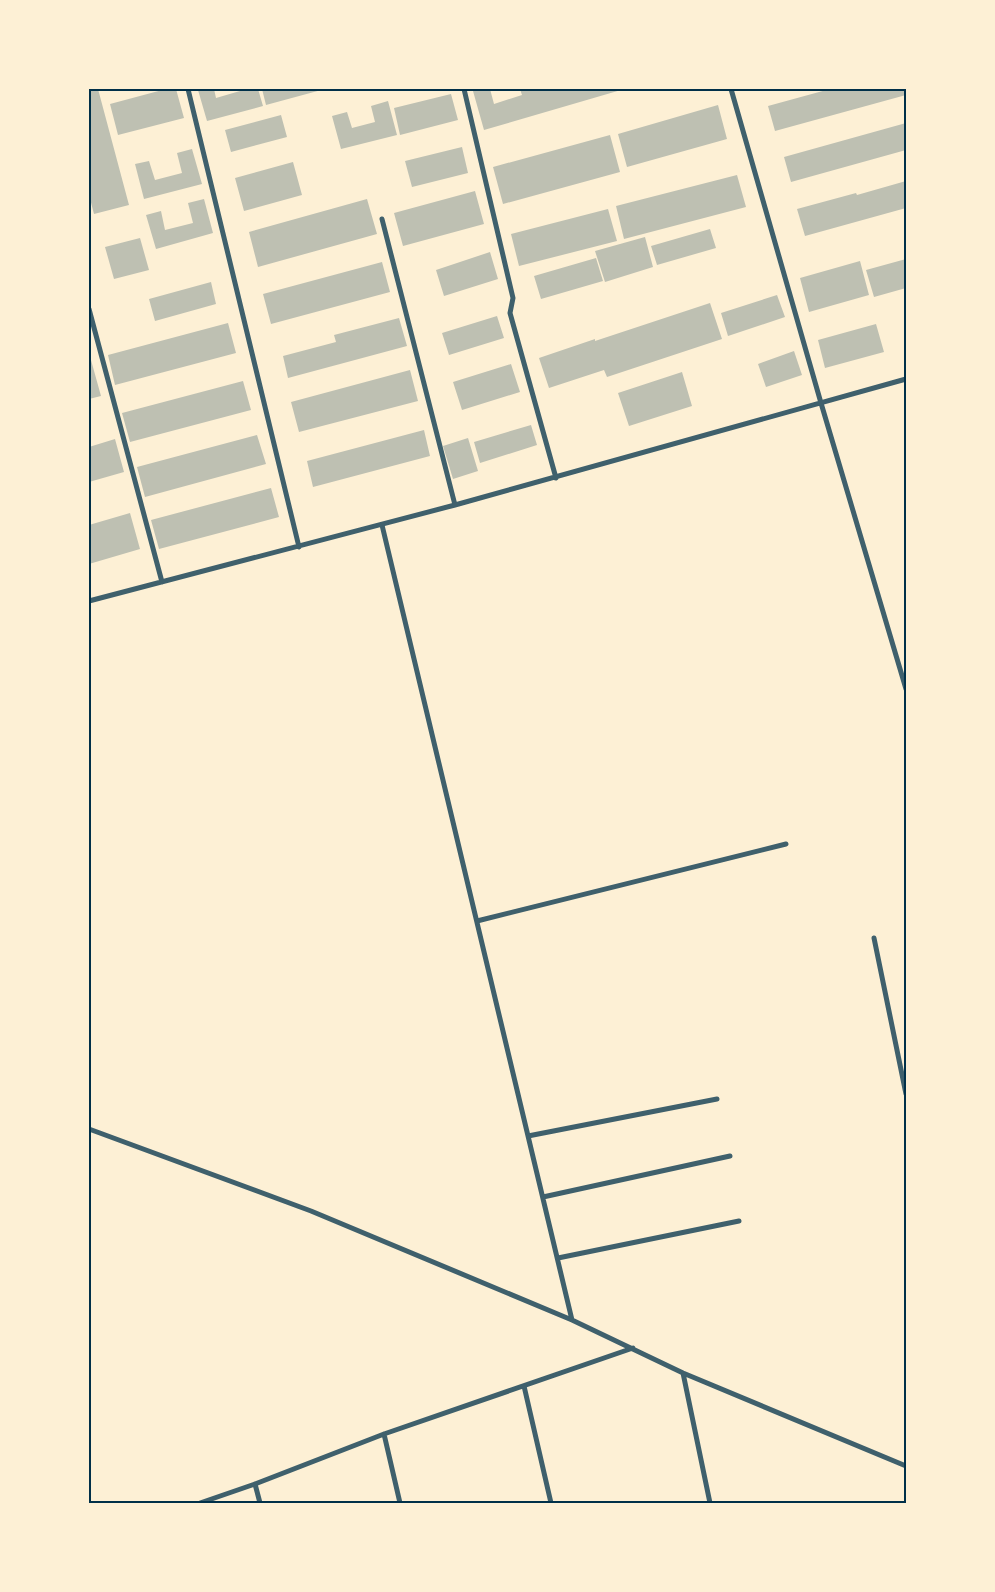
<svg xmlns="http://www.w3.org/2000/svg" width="995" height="1592" viewBox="0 0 995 1592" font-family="'Golos Text',sans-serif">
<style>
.building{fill:#bec0b2}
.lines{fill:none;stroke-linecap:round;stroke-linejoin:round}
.minor{stroke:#3f606c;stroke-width:5}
.neatline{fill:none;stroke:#003049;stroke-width:2}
</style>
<rect width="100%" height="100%" fill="#fdf0d5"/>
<path class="building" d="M89 89H98L129 205 94 214 89 195Z
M166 89H176L184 118 118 135 110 104Z
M202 89H214L216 98 240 91 239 89H258L263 106 207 121 198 90Z
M262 89H325L266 105Z
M481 89H490L494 104 522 95 520 89H620L621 90 484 130 473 91Z
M830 89H906V95L775 131 768 106Z
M451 94 458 120 400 135 394 108Z
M388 101 397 135 341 149 332 116 347 112 352 128 375 122 371 106Z
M718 105 727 139 627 167 618 134Z
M281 115 287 137 231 152 225 130Z
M906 123V150L791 182 784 157Z
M610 135 620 172 503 204 493 167Z
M462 147 468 173 412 187 405 161Z
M192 149 202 184 144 199 135 164 149 161 155 180 182 173 177 153Z
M293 162 302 195 244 211 235 178Z
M737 175 746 207 624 239 616 206Z
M906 181V208L805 236 797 209 856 193 857 195Z
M475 191 484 224 403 246 394 213Z
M204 199 213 233 156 249 146 215 161 211 165 230 193 223 188 203Z
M367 199 377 234 258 267 249 232Z
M608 209 617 241 519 266 511 234Z
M710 229 716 248 657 265 651 246Z
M645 237 653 267 605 282 595 251Z
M140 238 149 270 114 279 105 247Z
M490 252 498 279 444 296 436 270Z
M596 258 603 281 541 299 534 276Z
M906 259V288L874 297 866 270Z
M860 261 869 295 809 312 800 278Z
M382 262 390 292 271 324 263 294Z
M211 282 216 304 155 321 149 299Z
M777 295 785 317 728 336 721 313Z
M710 303 722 339 607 377 604 370 549 388 539 358 595 339V341Z
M497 316 504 338 449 355 442 333Z
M399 318 407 346 288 378 283 356 336 342 334 335Z
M228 323 236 353 115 385 108 355Z
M876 324 884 352 825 368 818 340Z
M794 351 802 375 766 387 758 364Z
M89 360H91L101 396 89 399Z
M511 364 520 392 462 410 453 382Z
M410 370 418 401 299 432 291 402Z
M682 372 692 406 629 426 618 393Z
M243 381 251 410 130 442 122 413Z
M531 425 537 445 480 463 474 442Z
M424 430 430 456 313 487 307 461Z
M257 435 266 464 145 497 137 467Z
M468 438 478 471 453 479 443 446Z
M115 439 124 472 89 482V447Z
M271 488 279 517 159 549 151 520Z
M130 513 140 549 89 564V525Z"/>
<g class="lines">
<path class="minor" d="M188 89 299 547
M464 89 513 298 510 313 556 478
M731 89 821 403 906 689
M382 219 455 505
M89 309 162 582
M382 525 572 1320
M89 601 455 505 906 379
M477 921 786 844
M874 938 906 1094
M89 1129 311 1211 572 1320 683 1373 906 1466
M528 1136 717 1099
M543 1197 730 1156
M558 1258 739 1221
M683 1373 710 1503
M524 1386 551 1503
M384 1434 400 1503
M255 1484 260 1503
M200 1503 255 1484 384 1434 633 1348"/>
</g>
<rect width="995" height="1592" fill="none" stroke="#fdf0d5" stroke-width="180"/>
<rect x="90" y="90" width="815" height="1412" class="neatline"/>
</svg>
